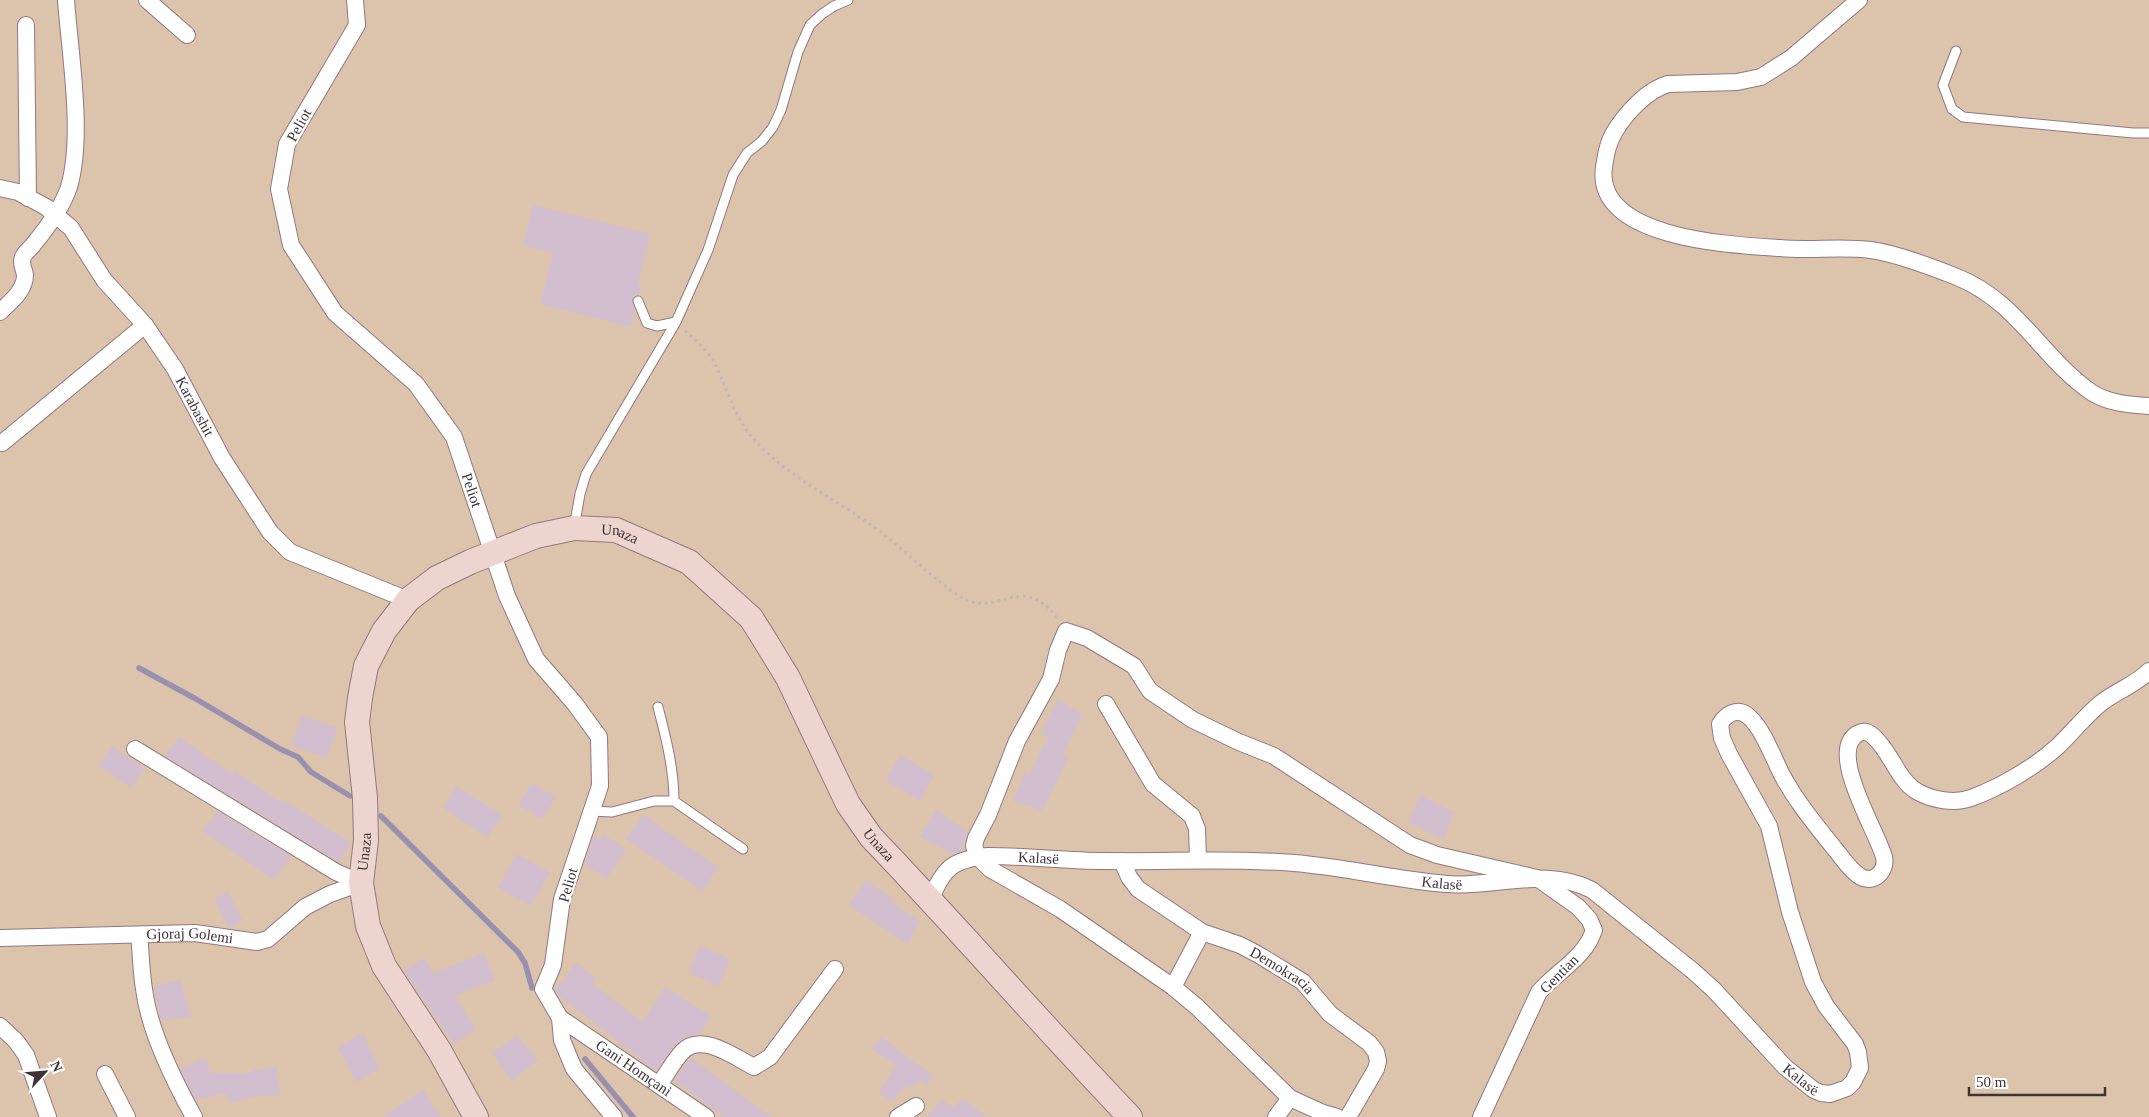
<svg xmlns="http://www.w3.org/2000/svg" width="2149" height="1117" viewBox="0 0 2149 1117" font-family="'Times New Roman',serif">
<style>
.green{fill:#dcc3ab}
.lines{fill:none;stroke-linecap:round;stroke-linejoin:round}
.stream{stroke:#998faf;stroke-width:5.5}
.building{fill:#d2becf}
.lane-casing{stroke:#91787e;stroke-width:11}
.street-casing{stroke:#91787e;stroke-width:18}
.secondary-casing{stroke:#91787e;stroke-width:26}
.path{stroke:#c2b6b9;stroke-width:3;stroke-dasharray:2.5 4;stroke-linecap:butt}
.lane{stroke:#fff;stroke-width:9}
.street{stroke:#fff;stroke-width:16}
.secondary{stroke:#eed4ce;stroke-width:24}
.labels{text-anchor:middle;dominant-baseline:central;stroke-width:4.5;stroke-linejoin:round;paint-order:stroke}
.street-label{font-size:15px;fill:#3e3436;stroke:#fff}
</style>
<rect width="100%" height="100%" fill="#fcf0f3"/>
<path class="green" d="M0 0H2149V1117H0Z"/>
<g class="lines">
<path class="stream" d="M139 668 196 699 280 749 298 757 311 772 350 796
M381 816 518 952 525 963 532 988
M585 1059 633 1117"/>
</g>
<path class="building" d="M533 205 650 234 638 284 641 285 639 295H635L632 300 635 310 631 327 540 304 553 253 523 245Z
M1057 700 1083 714 1063 754 1068 758 1042 811 1013 801 1025 772 1029 774 1049 737 1041 734Z
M302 715 338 728 326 758 291 745Z
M179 737 232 774 235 771 280 802 282 799 351 843 339 862 165 756Z
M112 746 145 769 131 788 99 766Z
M901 755 934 775 920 801 885 780Z
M532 783 556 797 542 819 518 805Z
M456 786 502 815 488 837 443 808Z
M1421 795 1454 812 1443 840 1408 822Z
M936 810 968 832 961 851 954 854 920 837Z
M217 811 291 856 274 880 203 831Z
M643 815 718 867 702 891 626 839Z
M595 835 601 839 604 835 626 849 607 878 584 864Z
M516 854 550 872 531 906 498 888Z
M866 880 894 900 892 903 920 921 907 944 849 905Z
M228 892 243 921 229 928 214 899Z
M700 946 730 959 719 986 689 973Z
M484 953 495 980 454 996 476 1029 454 1044 404 971 424 958 434 973Z
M576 962 596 978 592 983 643 1022 665 987 711 1016 700 1034 687 1037 675 1045 656 1071 558 995 555 990Z
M181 980 191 1017 161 1020 154 987Z
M363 1033 379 1069 356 1082 338 1047Z
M517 1036 538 1060 512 1081 492 1053Z
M881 1037 933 1076 927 1085 918 1079 912 1089 906 1085 892 1102 879 1092 896 1065 871 1049Z
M205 1057 211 1073H252V1070L277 1068 280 1095 257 1096 229 1103 226 1093 196 1100 180 1069Z
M691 1058 772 1117H724L674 1080Z
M423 1090 441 1117H383Z
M963 1098 986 1117H927L943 1099 953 1108Z"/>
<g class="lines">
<g class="lane-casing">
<path id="lane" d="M1956 51 1943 85 1952 109 1963 117 2133 133H2149
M638 301 647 323 657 326 676 322
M574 528 580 494 586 474 676 322 708 250 733 175 747 153 762 141 773 127 781 110 798 52 810 25 822 14 834 6 848 0
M658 707C666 738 674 769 674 801
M591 811 612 812 654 801H674L743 849"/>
</g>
<g class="street-casing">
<g id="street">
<path d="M147 0 187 35"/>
<path id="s1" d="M355 0 357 25 287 144 279 189 291 245 335 313 416 384 454 437 507 596 536 659 575 704 599 737 600 786 562 899 553 965 543 989 560 1018 562 1040 574 1069 614 1117"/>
<path d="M1859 0 1791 58 1761 77 1737 82 1668 84C1647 90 1626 113 1615 131 1608 142 1606 154 1604 167 1594 239 1732 245 1780 248 1810 251 1841 246 1871 250 1898 254 1932 267 1957 277 2017 301 2041 357 2091 392 2107 403 2130 405 2149 406"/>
<path d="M26 25 28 198"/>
<path id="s2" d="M0 188 18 192 46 207 71 228 104 280 145 325 175 369 222 458 270 532 290 552 408 600"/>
<path d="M0 312C10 302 25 291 25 275 24 268 20 264 23 257 25 252 30 249 33 245 47 228 62 208 69 187 84 135 70 55 66 0"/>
<path d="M2 443 145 325"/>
<path d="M1106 704 1153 784 1192 816 1197 829 1198 860"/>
<path d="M135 749 336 872 361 883"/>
<path id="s3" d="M1122 861 1129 877 1138 889 1202 932 1240 945 1259 955 1303 982 1330 1014 1369 1043 1376 1052 1378 1061 1376 1069 1348 1117"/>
<path id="s4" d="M930 901C943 868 953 859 988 856 1027 856 1066 861 1105 861 1168 862 1231 858 1294 863 1345 867 1396 880 1447 884 1496 888 1546 866 1592 890L1693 971 1714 990 1785 1067 1814 1090 1821 1093 1830 1094 1847 1088 1853 1082 1860 1068 1858 1052 1855 1044 1826 1006 1813 982 1790 912 1769 826 1729 754 1722 738 1720 724C1726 714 1738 707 1748 716 1762 727 1773 757 1781 773 1795 800 1815 824 1834 848 1842 857 1850 871 1861 877 1874 884 1887 871 1884 857 1878 833 1825 749 1859 733 1866 730 1870 733 1875 738 1892 754 1898 781 1918 792 1933 800 1954 804 1971 798 1999 788 2035 767 2057 747 2072 733 2085 716 2101 703 2116 691 2135 685 2149 671"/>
<path d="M139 935C141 953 141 971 144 989 149 1030 174 1081 194 1117"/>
<path id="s5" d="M0 938 195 933 257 942 268 939 305 907 330 894 361 883"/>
<path d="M1173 987 1202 932"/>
<path id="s6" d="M560 1018 706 1117"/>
<path d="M0 1026 16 1041 26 1055 48 1117"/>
<path d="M105 1074 127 1117"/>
<path d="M659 1085C666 1075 673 1062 682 1052 701 1031 736 1058 754 1067L770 1057 835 969"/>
<path d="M898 1117 916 1106"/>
<path d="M1276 1117 1290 1098"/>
<path d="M1337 1117 1323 1113 1290 1098 1197 1007 1173 987 1060 909 990 869 978 857 974 846 976 838 988 815 1017 741 1051 679 1058 650 1066 631 1087 638 1134 666 1150 691 1193 720 1239 742 1274 756 1410 845 1437 855 1537 878 1578 907 1589 919 1594 930C1585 958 1557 971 1539 992L1481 1117"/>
</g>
</g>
<g class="secondary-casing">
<g id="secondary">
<path id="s7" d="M476 1117 439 1050 384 966 368 926 361 883 366 840 365 798 357 722 360 698 366 666 384 631 408 600 437 578 470 562 536 536 574 528 616 530 689 562 751 618 763 637 788 678 848 804 871 837C959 929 1042 1025 1130 1117"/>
</g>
</g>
<path class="path" d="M685 331C697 342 711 353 717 368 730 396 735 420 758 444 791 478 836 500 874 527 903 548 927 574 956 594 997 624 1019 568 1057 618"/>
<use href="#lane" class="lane"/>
<use href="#street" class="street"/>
<use href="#secondary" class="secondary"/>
</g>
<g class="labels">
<g class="street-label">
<text transform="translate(299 125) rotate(-61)">Peliot</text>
<text stroke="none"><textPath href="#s2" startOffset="301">Karabashit</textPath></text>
<text stroke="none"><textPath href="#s1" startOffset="576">Peliot</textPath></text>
<text stroke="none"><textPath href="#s7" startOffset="790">Unaza</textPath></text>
<text stroke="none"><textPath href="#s7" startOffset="1210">Unaza</textPath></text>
<text stroke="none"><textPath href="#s7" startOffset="295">Unaza</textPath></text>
<text stroke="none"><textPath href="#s4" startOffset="130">Kalasë</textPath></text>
<text stroke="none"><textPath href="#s4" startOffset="535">Kalasë</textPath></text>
<text transform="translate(568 885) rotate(-74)">Peliot</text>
<text stroke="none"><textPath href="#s5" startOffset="190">Gjoraj Golemi</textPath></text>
<text stroke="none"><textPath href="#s3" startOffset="199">Demokracia</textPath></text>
<text transform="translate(1559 974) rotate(-45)">Gentian</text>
<text stroke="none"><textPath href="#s6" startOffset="89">Gani Homçani</textPath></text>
<text stroke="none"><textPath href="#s4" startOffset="970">Kalasë</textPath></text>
</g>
</g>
<g transform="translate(45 1072) rotate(64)" stroke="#ffffff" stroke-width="4" paint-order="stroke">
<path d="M0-4L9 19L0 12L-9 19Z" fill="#3e3436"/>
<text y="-8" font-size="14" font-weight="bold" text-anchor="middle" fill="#3e3436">N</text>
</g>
<path d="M1969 1087v8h136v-8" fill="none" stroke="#3e3436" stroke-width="2.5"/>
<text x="1976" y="1087" font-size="15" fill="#3e3436" stroke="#ffffff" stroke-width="4" paint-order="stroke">50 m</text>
</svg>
